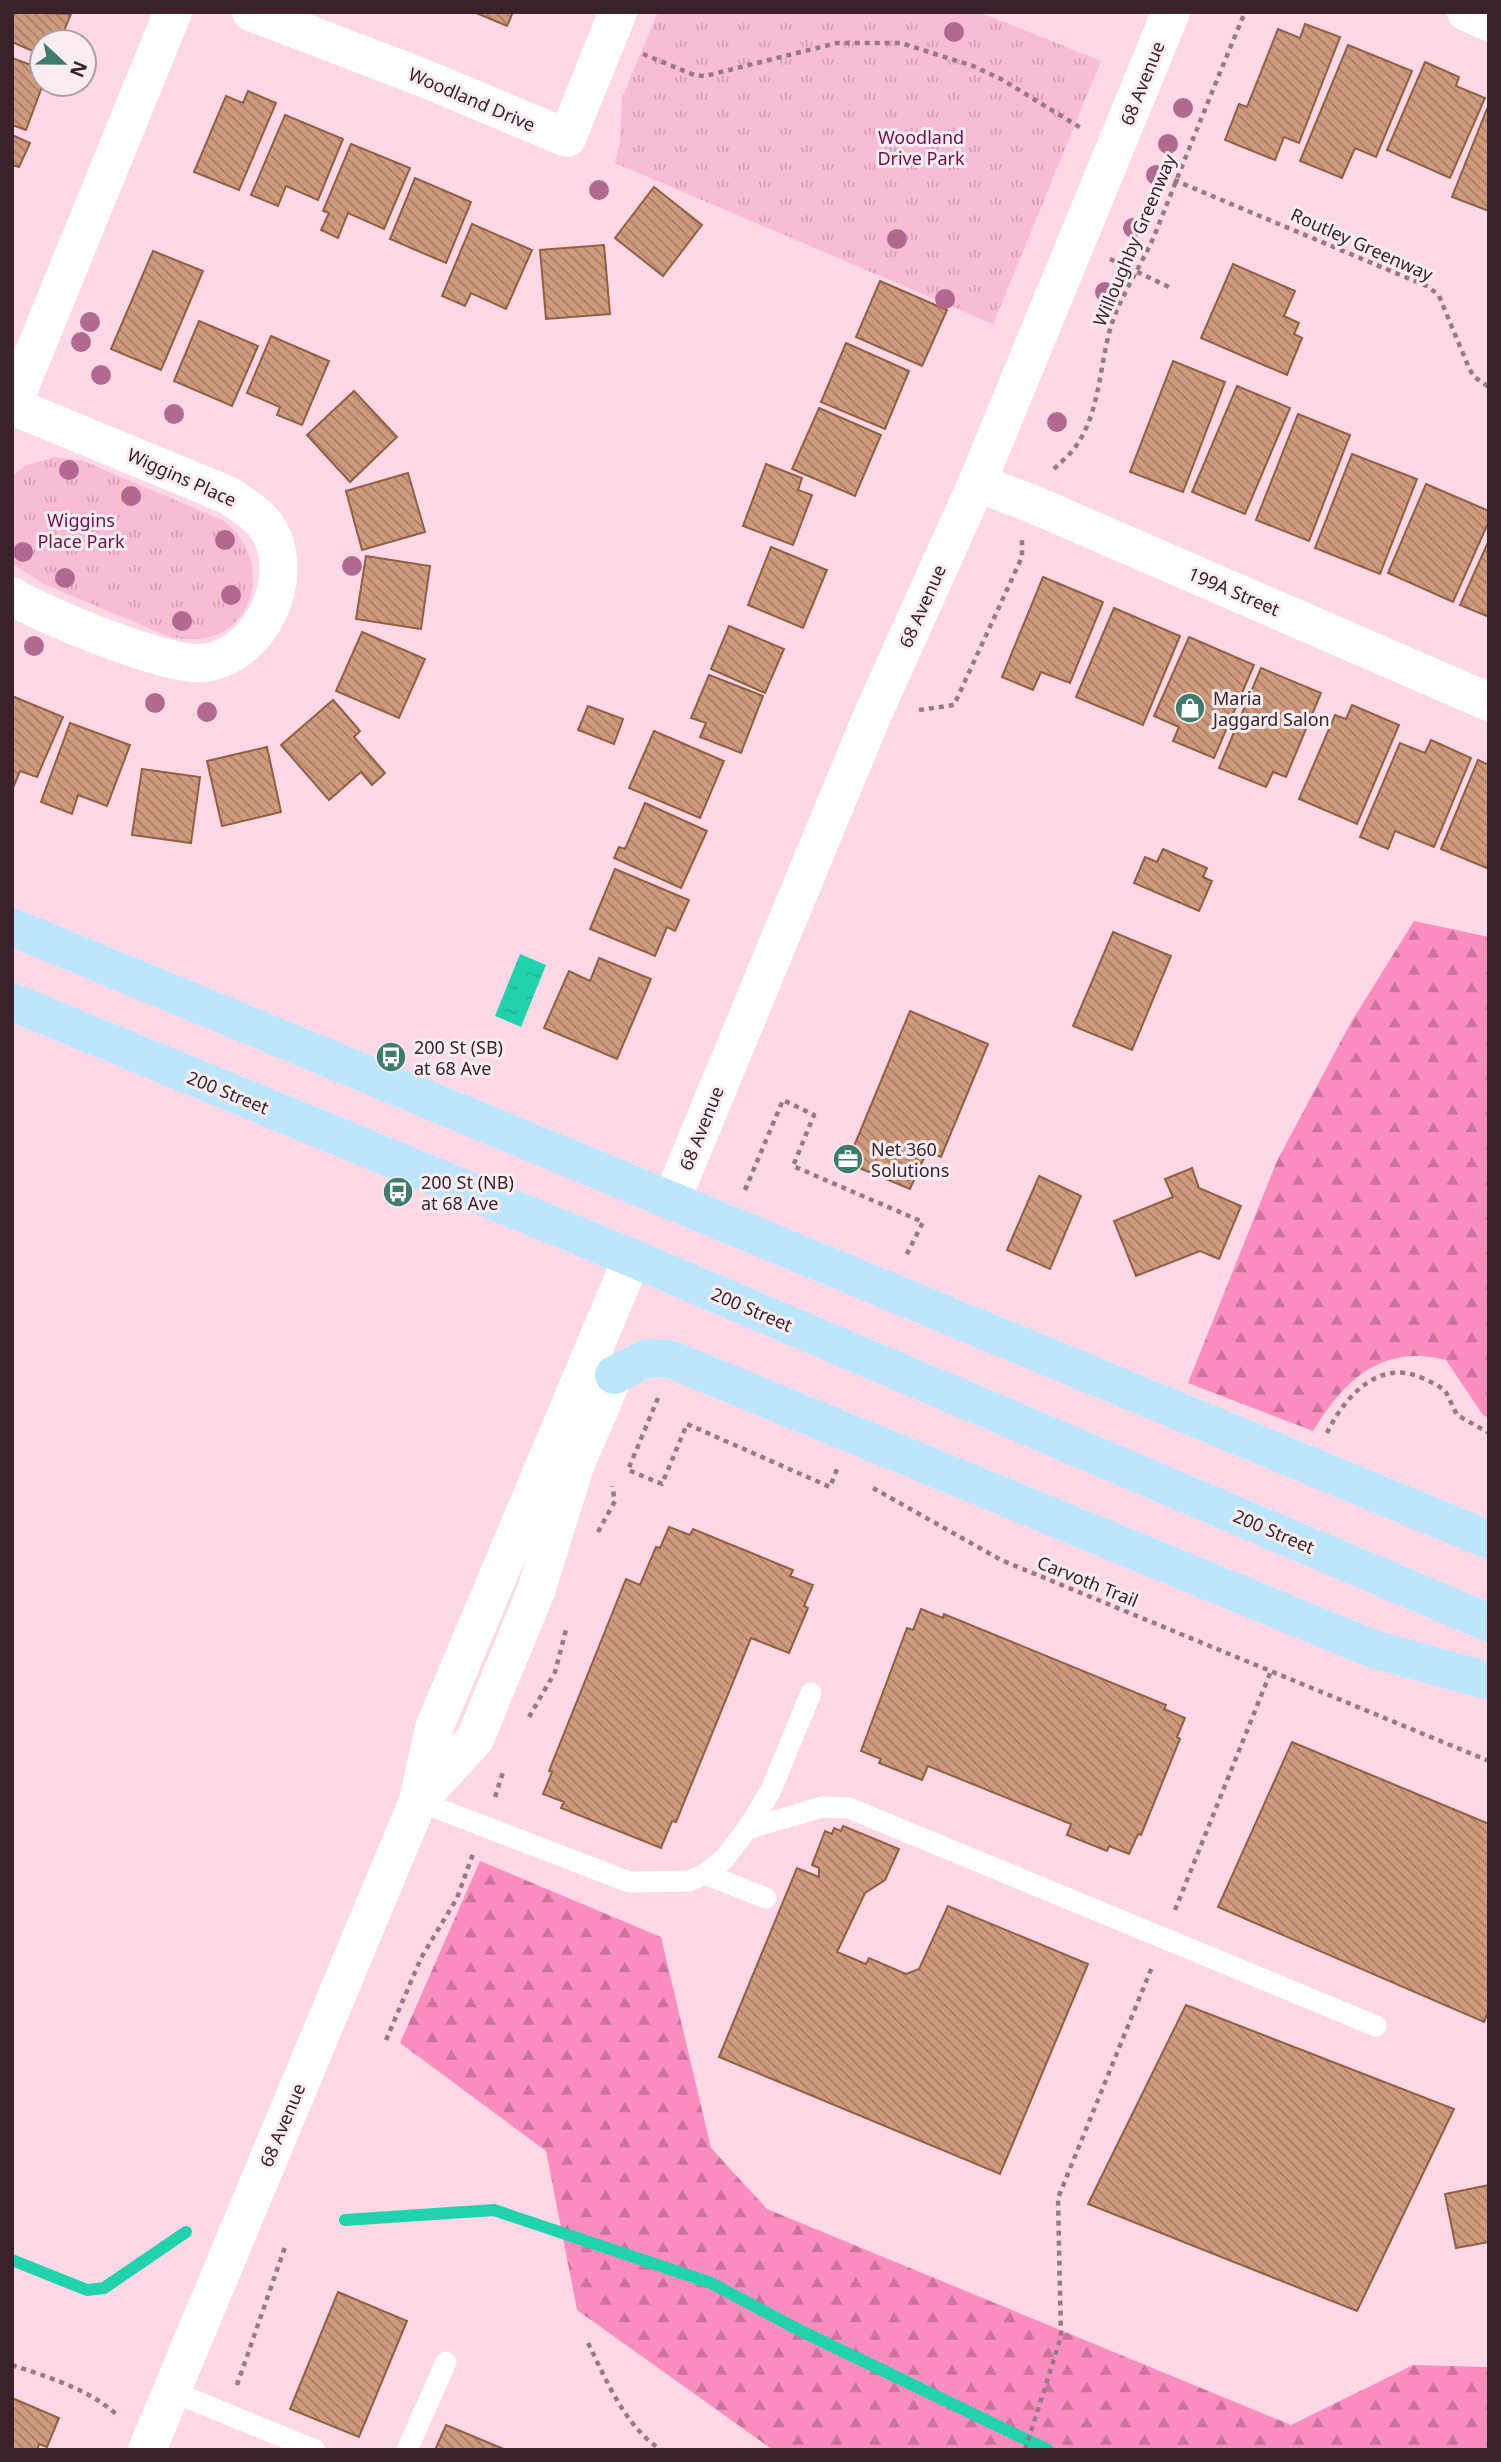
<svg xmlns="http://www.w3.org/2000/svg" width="1501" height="2462" viewBox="0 0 1501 2462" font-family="'Noto Sans',sans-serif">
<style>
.forest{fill:url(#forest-firs)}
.park{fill:url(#park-tufts)}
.water{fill:url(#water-ripples)}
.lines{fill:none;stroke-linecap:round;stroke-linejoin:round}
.stream{stroke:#20d3ac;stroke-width:12}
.building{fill:url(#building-back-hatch);stroke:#906042;stroke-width:2}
.path{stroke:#987986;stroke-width:4.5;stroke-dasharray:5 5;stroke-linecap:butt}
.service{stroke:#fff;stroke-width:21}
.minor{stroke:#fff;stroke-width:38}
.tertiary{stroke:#fff;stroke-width:38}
.primary{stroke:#bce6fd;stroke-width:38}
.tree{fill:#b1698f}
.labels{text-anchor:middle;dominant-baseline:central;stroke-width:6;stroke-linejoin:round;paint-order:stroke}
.street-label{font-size:18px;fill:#39222c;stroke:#faedf2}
.park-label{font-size:18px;fill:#720f47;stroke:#faedf2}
.poi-label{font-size:18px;fill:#39222c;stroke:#faedf2;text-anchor:start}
</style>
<defs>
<pattern id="forest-firs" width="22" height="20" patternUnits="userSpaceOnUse" patternTransform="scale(1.75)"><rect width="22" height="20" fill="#fb8dbf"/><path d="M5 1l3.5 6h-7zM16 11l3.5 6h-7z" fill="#cc739b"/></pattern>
<pattern id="park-tufts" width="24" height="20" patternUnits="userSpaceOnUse" patternTransform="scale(1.75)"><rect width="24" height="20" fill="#f8bcd5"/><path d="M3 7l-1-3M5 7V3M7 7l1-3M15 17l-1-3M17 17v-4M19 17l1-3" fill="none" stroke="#d5a1b7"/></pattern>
<pattern id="water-ripples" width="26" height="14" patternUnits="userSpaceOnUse" patternTransform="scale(1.75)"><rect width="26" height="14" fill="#20d3ac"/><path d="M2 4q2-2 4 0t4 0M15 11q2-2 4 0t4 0" fill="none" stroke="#1eb594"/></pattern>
<pattern id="building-back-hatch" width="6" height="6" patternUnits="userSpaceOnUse" patternTransform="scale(1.75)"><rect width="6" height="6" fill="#d09b7c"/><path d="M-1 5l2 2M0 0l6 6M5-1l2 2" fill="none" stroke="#aa7e66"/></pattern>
</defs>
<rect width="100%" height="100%" fill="#fed8e7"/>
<path class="forest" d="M1414 921 1489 937V1418L1483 1415 1446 1360C1382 1344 1345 1379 1313 1431L1188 1383 1277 1161 1350 1024Z
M480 1861 661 1937 711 2148 767 2209 1291 2425 1413 2365 1489 2367V2450H773L577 2310 546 2151 400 2043Z"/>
<path class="park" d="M658 12H979L1101 61 993 324 615 163 620 141 622 98Z
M54 457 83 461 222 520C259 545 267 604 224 631 208 641 188 640 170 637L44 584 13 564 12 477 25 466Z"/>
<path class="water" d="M520 954 546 965 521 1027 495 1016Z"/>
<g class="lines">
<path class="stream" d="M345 2220 494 2210 711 2283 801 2331 1048 2450
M12 2260 87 2290 104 2288 186 2232"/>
</g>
<path class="building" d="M12 12 71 14 63 33 80 42H42V55L12 42Z
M474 12H513L507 26Z
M1305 24 1340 37 1299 143 1284 137 1275 160 1225 140 1239 104 1247 107 1278 29 1300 38Z
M1348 45 1412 71 1376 157 1355 148 1342 178 1300 161Z
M12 58 42 69 43 84 26 130 12 125Z
M1425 62 1459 77 1456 86 1485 98 1450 178 1387 150Z
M248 91 276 103 239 190 194 172 226 96 243 103Z
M1487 109 1489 110V211L1452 197Z
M285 115 343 139 318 200 286 186 278 206 251 195Z
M12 135 30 143 19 167 12 165Z
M351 144 410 168 384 229 348 213 338 238 321 230 329 213 323 211Z
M415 178 471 202 446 263 390 239Z
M654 187 702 225 663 276 615 238Z
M472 224 532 250 506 309 471 293 465 306 442 296Z
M604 245 610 314 546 319 540 250Z
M153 251 203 271 161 370 111 349Z
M1233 264 1295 291 1284 316 1299 323 1294 334 1302 338 1287 375 1201 338Z
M880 281 947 310 922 366 856 337Z
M199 321 258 346 232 406 174 381Z
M271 336 329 361 302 425 277 415 280 407 247 393Z
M846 343 909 371 885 429 821 402Z
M1173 361 1225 382 1183 492 1130 472Z
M1237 386 1290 408 1245 514 1192 492Z
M354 391 397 437 350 482 307 435Z
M819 408 881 435 855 496 792 469Z
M1298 414 1350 435 1309 541 1256 520Z
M1352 454 1417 479 1380 574 1315 548Z
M766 464 802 478 798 490 812 495 793 545 743 526Z
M408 473 425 532 362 550 346 491Z
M1426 484 1489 511V521L1453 602 1388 573Z
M1489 540V617L1460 605Z
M771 547 827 570 803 628 748 605Z
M366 556 430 566 421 629 356 619Z
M1043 577 1103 602 1070 683 1041 672 1033 690 1002 677Z
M1114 608 1180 636 1143 725 1076 697Z
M729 626 784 649 765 693 711 669Z
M362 632 425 659 399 718 336 691Z
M1189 637 1254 665 1214 758 1173 741 1179 727 1154 716Z
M1261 668 1321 693 1286 777 1273 772 1266 787 1219 768Z
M709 675 763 696 741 753 700 737 706 723 691 718Z
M12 696 63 717 37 777 20 771 12 790Z
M333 700 360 731 354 737 385 773 372 785 361 772 329 800 281 745Z
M1352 705 1399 725 1357 824 1299 799 1335 715 1346 719Z
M588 706 623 719 614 744 578 730Z
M70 723 130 745 107 806 78 795 72 814 41 802Z
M654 731 724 761 700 818 629 788Z
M1431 740 1471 758 1434 847 1395 831 1388 849 1360 837 1400 743 1425 753Z
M267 747 281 812 222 826 207 761Z
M1478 760 1489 765V869L1441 849Z
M142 769 200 777 191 843 132 835Z
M645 803 707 831 681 888 614 858 619 847 625 849Z
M1163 849 1207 868 1203 877 1212 881 1199 911 1134 883 1145 857 1157 862Z
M615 869 689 900 675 931 667 927 655 956 590 929Z
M1113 932 1171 956 1132 1050 1073 1026Z
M599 958 651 979 617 1059 544 1028 569 971 590 981Z
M910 1011 988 1044 941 1157 927 1151 910 1189 847 1163Z
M1192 1168 1199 1188 1241 1206 1219 1259 1200 1251 1136 1276 1114 1221 1173 1197 1165 1179Z
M1039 1176 1081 1196 1050 1269 1007 1250Z
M669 1527 690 1535 693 1529 793 1570 790 1576 813 1585 804 1606 808 1608 789 1653 751 1638 676 1822 672 1821 661 1848 561 1808 564 1802 543 1794 552 1772 549 1771 626 1579 640 1585 656 1547 660 1548Z
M921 1609 943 1618 944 1614 1166 1705 1164 1709 1185 1718 1177 1737 1180 1739 1141 1835 1138 1834 1129 1854 1109 1846 1107 1851 1067 1835 1071 1824 928 1766 922 1780 879 1763 881 1759 861 1751 907 1628 913 1630Z
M1292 1742 1489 1824V2010L1484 2022 1218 1907Z
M843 1826 899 1849 885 1880 865 1893 837 1952 866 1964 869 1958 906 1974 919 1969 948 1906 1088 1964 1000 2174 719 2057 797 1868 819 1877V1868L812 1865 825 1831 832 1834 834 1828 841 1831Z
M1186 2005 1454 2109 1357 2311 1088 2204Z
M1489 2185V2242L1456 2248 1445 2194Z
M338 2292 407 2321 359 2437 290 2409Z
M12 2398 59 2418 47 2447 39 2444 37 2450H12Z
M446 2425 506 2450H435Z"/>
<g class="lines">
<path class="path" d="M643 54 694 75 705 76 837 43H901L973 66 1001 79 1081 128
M1174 180 1429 287 1439 296 1469 368 1474 377 1489 387
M1110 259 1171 288
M1054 469C1061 462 1070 455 1076 446 1104 406 1098 353 1117 310 1129 282 1146 257 1157 229 1186 156 1215 84 1245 12
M919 710 954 705 1022 557V540
M745 1190 783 1100 814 1115 793 1166 923 1222 906 1256
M658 1398 628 1470 662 1484 687 1424 830 1487 837 1469
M1327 1433C1340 1405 1369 1368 1405 1373 1420 1375 1433 1383 1445 1390L1457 1415 1489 1433
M873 1488 1001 1560 1489 1761
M598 1532 615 1501 612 1486
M529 1717 555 1672 567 1626
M495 1797 504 1769
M1175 1910 1271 1671
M386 2040 421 1958 457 1898 473 1854
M588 2343C607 2381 624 2425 661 2450
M12 2365C48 2377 92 2390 119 2417
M237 2385 285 2247
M1025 2450 1061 2337 1058 2198 1152 1967"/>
<path class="service" d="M418 1801 629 1882 689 1881 705 1874 725 1858 747 1829 770 1792 811 1693
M747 1829 822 1807 849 1808 1376 2026
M705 1874 766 1898
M171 2391 315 2450
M407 2450 446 2362"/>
<path class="minor" d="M251 12 426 79 567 138 618 12
M1466 12 1489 22
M12 406 228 495C242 505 259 514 268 529 298 578 260 657 203 663 169 667 43 616 12 596
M12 406 173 12
M977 483 1035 505 1489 702"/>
<path class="tertiary" d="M672 1199 872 716 977 483 1171 12
M419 1800 475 1739 536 1591 575 1466 614 1375
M147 2450 418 1801 434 1728 632 1258"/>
<path class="primary" d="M12 927 1489 1540
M12 1002 632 1258 1489 1623
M614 1375 647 1358 670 1359 1373 1649 1489 1681"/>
</g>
<g class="tree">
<circle cx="954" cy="32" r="10"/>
<circle cx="1183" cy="108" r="10"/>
<circle cx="1168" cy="144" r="10"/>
<circle cx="1156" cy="175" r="10"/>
<circle cx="599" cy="190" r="10"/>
<circle cx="1133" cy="228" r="10"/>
<circle cx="897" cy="239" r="10"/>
<circle cx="1105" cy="292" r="10"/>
<circle cx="945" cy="299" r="10"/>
<circle cx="90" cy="322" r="10"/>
<circle cx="81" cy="342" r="10"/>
<circle cx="101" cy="375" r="10"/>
<circle cx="174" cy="414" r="10"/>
<circle cx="1057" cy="422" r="10"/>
<circle cx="69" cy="470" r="10"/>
<circle cx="131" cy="496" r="10"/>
<circle cx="225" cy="540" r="10"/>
<circle cx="23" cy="552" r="10"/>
<circle cx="352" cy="566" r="10"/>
<circle cx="65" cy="578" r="10"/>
<circle cx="231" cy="595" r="10"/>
<circle cx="182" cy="621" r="10"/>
<circle cx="34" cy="646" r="10"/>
<circle cx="155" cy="703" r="10"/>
<circle cx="207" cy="712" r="10"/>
</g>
<defs>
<g id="shop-disc" transform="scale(1.575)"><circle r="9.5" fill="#3e7d6b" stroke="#faedf2"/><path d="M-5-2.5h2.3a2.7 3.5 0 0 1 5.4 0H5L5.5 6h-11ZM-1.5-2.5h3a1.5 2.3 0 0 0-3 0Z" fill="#fff"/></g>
<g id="bus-disc" transform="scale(1.575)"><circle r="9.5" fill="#3e7d6b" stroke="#faedf2"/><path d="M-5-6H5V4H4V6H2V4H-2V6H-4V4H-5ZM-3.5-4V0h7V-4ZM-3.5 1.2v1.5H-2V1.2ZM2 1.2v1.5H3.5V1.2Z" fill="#fff"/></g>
<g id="office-disc" transform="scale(1.575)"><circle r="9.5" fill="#3e7d6b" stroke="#faedf2"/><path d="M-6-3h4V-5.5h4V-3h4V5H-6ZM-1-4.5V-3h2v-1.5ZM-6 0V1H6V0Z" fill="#fff"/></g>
</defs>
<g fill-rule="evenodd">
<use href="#shop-disc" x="1190" y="708"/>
<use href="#bus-disc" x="391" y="1057"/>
<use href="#office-disc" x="848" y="1159"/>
<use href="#bus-disc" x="398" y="1192"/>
</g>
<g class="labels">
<g class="street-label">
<text transform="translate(1142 83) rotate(-68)">68 Avenue</text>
<text transform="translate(472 99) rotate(23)">Woodland Drive</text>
<text transform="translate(1134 240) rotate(-67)">Willoughby Greenway</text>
<text transform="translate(1362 244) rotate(24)">Routley Greenway</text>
<text transform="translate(182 477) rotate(24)">Wiggins Place</text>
<text transform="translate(1234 591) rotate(23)">199A Street</text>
<text transform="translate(922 606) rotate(-66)">68 Avenue</text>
<text transform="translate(228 1092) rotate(22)">200 Street</text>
<text transform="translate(701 1128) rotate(-68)">68 Avenue</text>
<text transform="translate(752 1309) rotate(23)">200 Street</text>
<text transform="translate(1274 1531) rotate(23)">200 Street</text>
<text transform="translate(1088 1581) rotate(22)">Carvoth Trail</text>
<text transform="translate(282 2125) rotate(-67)">68 Avenue</text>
</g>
<g class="park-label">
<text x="921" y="137">Woodland<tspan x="921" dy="21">Drive Park</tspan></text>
<text x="81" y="520">Wiggins<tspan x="81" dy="21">Place Park</tspan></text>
</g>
<g class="poi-label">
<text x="1213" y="698">Maria<tspan x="1213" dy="21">Jaggard Salon</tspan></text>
<text x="414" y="1047">200 St (SB)<tspan x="414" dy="21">at 68 Ave</tspan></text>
<text x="871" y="1149">Net 360<tspan x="871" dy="21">Solutions</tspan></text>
<text x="421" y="1182">200 St (NB)<tspan x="421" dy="21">at 68 Ave</tspan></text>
</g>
</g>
<rect width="1501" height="2462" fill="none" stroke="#39222c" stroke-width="28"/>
<g transform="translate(63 63) rotate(112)"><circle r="33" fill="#faedf2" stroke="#ad9ca3" stroke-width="2"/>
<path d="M0-5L12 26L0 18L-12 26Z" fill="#3e7d6b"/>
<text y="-10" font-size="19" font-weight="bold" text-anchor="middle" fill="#39222c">N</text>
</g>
</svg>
